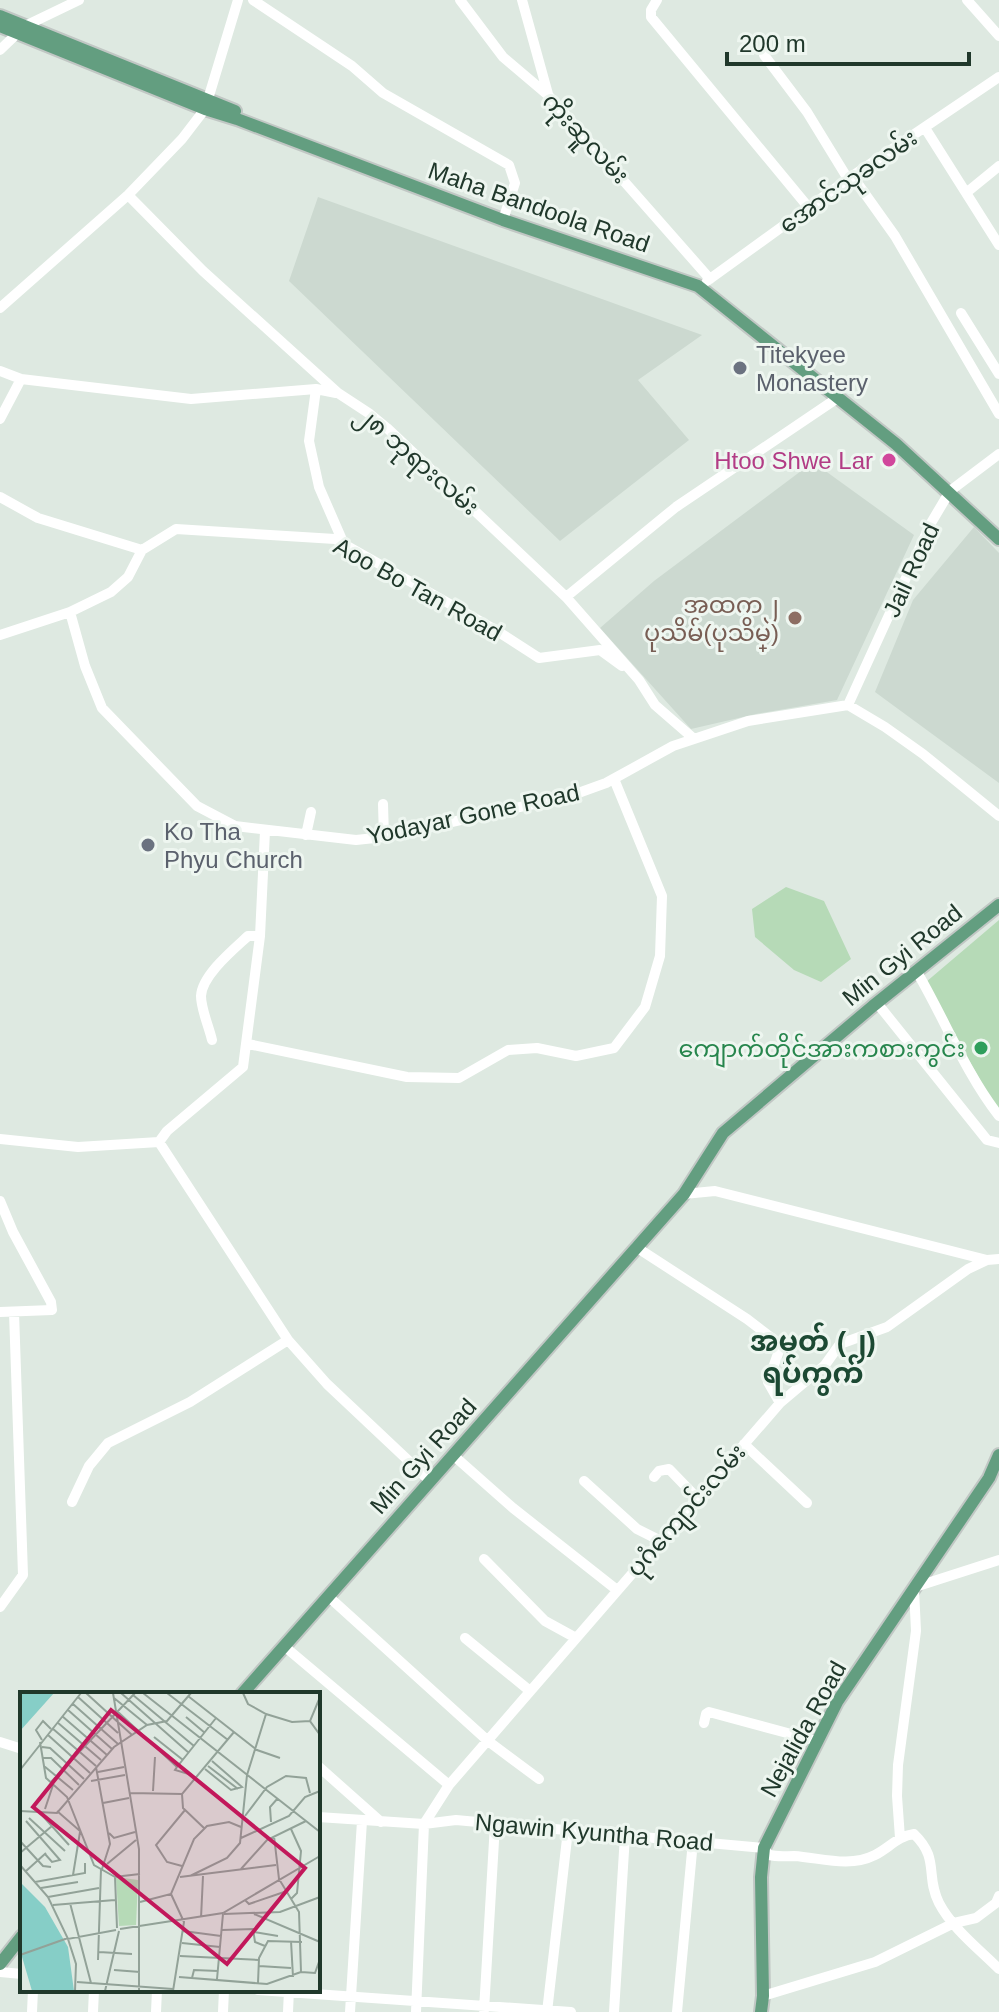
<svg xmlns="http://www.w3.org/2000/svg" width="999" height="2012" viewBox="0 0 999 2012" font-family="Helvetica,'Noto Sans Myanmar',sans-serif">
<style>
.built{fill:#ccd9d0}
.green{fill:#b6dab7}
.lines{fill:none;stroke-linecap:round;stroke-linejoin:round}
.major-casing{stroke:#c1c7c4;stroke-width:16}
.minor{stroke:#fff;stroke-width:10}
.major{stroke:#639e80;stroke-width:12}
.worship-dot{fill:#6b7280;stroke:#eef6f0;stroke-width:3}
.hotel-dot{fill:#d1479c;stroke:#eef6f0;stroke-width:3}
.education-dot{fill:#8d6e63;stroke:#eef6f0;stroke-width:3}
.leisure-dot{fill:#2e9e5b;stroke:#eef6f0;stroke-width:3}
.labels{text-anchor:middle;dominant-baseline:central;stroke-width:6;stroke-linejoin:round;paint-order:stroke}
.street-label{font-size:24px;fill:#20382b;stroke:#eef6f0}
.worship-label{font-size:24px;fill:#5b616d;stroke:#eef6f0;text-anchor:start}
.hotel-label{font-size:24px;fill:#b23c85;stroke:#eef6f0;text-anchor:end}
.education-label{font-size:24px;fill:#785e54;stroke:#eef6f0;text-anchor:end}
.leisure-label{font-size:24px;fill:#27864d;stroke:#eef6f0;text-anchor:end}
.quarter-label{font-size:28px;font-weight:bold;fill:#1c4933;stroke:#eef6f0}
.inset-road{fill:none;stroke:#92a298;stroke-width:2}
.view{fill:#c2185b;fill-opacity:0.15;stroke:#c2185b;stroke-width:4}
.inset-edge{fill:none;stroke:#20382b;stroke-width:4}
</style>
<rect width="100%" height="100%" fill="#dee9e1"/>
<path class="built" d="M318 197 702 335 638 380 689 440 560 541 289 281Z
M813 462 914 535 837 700 756 714 691 729 600 628 654 581Z
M974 527 999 553V783L875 692 913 600Z"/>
<path class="green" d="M786 887 824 901 851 959 821 982 794 970 755 937 752 909Z
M999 920V1114L926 982Z"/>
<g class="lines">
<g class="major-casing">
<path id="major" d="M0 16 235 111
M0 26 205 109 237 119 503 220 698 286 896 444 999 539
M242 1694 684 1194 723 1133 873 1006 999 905
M0 1964 22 1936
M761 2012 763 1996 761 1877 764 1848 837 1702 989 1478 999 1455"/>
</g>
<path class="minor" d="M253 0 352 66 383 93 509 165 515 183 503 220
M460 0 503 57 549 96 710 279
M522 0 548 94
M657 0 651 10V17L809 208
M967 0 999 36
M0 50 25 26 79 0
M764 55 807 112 848 179
M925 128 999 245
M853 177 895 236 999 414
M966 193 999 166
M128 195 203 271 338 393 370 414 387 428 566 597 639 680 655 705 693 738
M707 281 848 179 999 77
M0 308 128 195 182 139 205 109 238 0
M961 313 999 374
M0 371 21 379 191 399 316 389 336 393
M316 389 309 441 319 487 343 542
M0 419 21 379
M0 497 38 518 142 550
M566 597 676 507 839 397
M70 612 85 666 102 708 197 806 235 826 356 840 384 837 570 796 606 783 673 746 748 721 848 705 885 727 923 754 999 816
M0 635 70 612 111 592 128 577 142 550 176 529 335 539 494 629 539 658 600 650 622 666
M848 705 931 523 950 491 999 454
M383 804 384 837
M306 835 311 812
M917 972C945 1020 965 1072 999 1116
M877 1003 987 1140 999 1143
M212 1040C209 1027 201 1009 201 996 202 975 234 949 248 936H260
M248 1044 407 1077 459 1078 508 1050 537 1048 576 1056 614 1048 645 1007 660 956 662 896 614 779
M0 1139 78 1147 159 1142 167 1131 243 1067 260 936 265 831
M159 1142 288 1340 327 1384 430 1481
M684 1194 715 1191 987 1260
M0 1201 13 1232 51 1302 52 1310 0 1312
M636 1247 747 1319 781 1345 768 1382 780 1403
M744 1444 807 1503
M453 1455 513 1508 617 1590
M654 1477 659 1471 669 1469 697 1498
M584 1481 637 1529 659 1540
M72 1502 89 1466 108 1443 190 1402 288 1340
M484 1559 545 1621 576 1638
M915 1587 999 1560
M329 1597 488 1741 539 1779
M0 1607 23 1575 14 1312
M465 1638 530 1691
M284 1646 449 1785
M704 1723 706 1714 709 1712 817 1741
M0 1742 22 1749
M318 1766 381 1822
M318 1817 424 1824 456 1820 764 1848 769 1855C778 1857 785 1856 794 1856 822 1858 849 1868 875 1855 889 1848 898 1836 914 1834 940 1859 925 1875 939 1903 952 1928 979 1949 999 1969
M424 1824 449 1785 780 1403 825 1365 840 1344 887 1327 968 1269 987 1260 999 1259
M900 1838 897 1796 898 1765 916 1631 914 1589
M0 1972 22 1974
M258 1990 571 2012
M763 1996 875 1962 954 1923 976 1918 996 1903 999 1896
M484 2010 495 1824
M32 2012 33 1990
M93 2012 94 1990
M156 2012 157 1990
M223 2012 224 1990
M288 2012 289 1990
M350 2012 362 1821
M416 2012 424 1824
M547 2012 568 1830
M614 2012 625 1835
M677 2012 693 1841"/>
<use href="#major" class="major"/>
</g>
<g class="worship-dot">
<circle cx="740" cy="368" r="8"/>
<circle cx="148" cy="845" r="8"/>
</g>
<circle class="hotel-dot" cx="889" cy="460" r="8"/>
<circle class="education-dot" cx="795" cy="618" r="8"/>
<circle class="leisure-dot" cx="981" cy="1048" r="8"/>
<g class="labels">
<g class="street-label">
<text transform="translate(586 138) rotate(47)">ကိုးဆူလမ်း</text>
<text transform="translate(848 181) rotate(-35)">အောင်သုခလမ်း</text>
<text transform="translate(539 207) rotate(19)">Maha Bandoola Road</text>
<text transform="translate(418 460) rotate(41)">၂၈ ဘုရားလမ်း</text>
<text transform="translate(911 570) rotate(-65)">Jail Road</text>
<text transform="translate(418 589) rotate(29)">Aoo Bo Tan Road</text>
<text transform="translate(473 814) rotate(-12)">Yodayar Gone Road</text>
<text transform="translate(902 955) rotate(-39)">Min Gyi Road</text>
<text transform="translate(423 1456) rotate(-48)">Min Gyi Road</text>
<text transform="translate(686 1510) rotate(-49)">ပုဂံကျောင်းလမ်း</text>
<text transform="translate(803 1729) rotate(-61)">Nejalida Road</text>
<text transform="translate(594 1832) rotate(5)">Ngawin Kyuntha Road</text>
</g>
<g class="worship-label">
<text x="756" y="354">Titekyee<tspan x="756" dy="28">Monastery</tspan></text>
<text x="164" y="831">Ko Tha<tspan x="164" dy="28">Phyu Church</tspan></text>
</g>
<g class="hotel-label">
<text x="873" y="460">Htoo Shwe Lar</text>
</g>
<g class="education-label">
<text x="779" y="604">အထက၂<tspan x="779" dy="28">ပုသိမ်(ပုသိမ္)</tspan></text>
</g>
<g class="leisure-label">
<text x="965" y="1048">ကျောက်တိုင်အားကစားကွင်း</text>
</g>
<g class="quarter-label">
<text x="813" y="1341">အမှတ် (၂)<tspan x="813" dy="32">ရပ်ကွက်</tspan></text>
</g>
</g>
<g transform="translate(20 1692)">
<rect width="300" height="300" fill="#dee9e1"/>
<path d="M96 185 118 188 116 233 99 234Z" fill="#b6dab7"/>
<path d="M0 1H34L0 39ZM0 190 25 215 48 255 54 299H12L0 258Z" fill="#86cec7"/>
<path class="inset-road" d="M66 1 112 43M93 1 119 157V299M101 1 169 61M123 1 300 140M147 1 208 48M223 1 228 12 246 22 272 30 290 29M113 3 174 54M168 4 237 58 260 66M58 5 98 41M300 5 290 29 300 43M94 6 127 33M53 12 98 52M48 18 92 57M98 20 157 75 155 78 172 83M42 24 87 63M166 25 185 41M37 30 81 68M32 36 76 74M28 43 70 81M134 45 163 68M22 48 16 38 23 29 31 37M20 50 26 86 47 105 74 173 95 185 97 236M22 55 30 56 64 87M23 66H31L59 93M24 74 53 98M188 74 218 97M76 75 90 152 82 177M157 75 196 26M185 77 211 98 222 95 192 69M0 78 61 1M78 80 104 75M227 83 246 22M71 89 105 83M31 90 115 1M133 99 135 65M110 101 162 102M83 111 109 106M25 117 33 93M0 119 37 121 94 55 127 33 147 29 171 1M37 119 60 139M21 122 49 153M225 124 247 95 266 84 286 86 290 101M9 126 45 159M6 129 40 168 32 170 25 162M251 130 250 115 258 106M184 136 163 116 162 102 214 40M271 137 281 159 277 201 271 207M89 141 94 146 115 140M221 146 269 124 285 105 300 99M0 149 23 174 31 175M0 161 32 134M87 172 116 148M0 173 28 205 48 247 96 238M162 174 147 170 136 153 165 118M221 177 247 148 286 129M6 179 26 161M53 183 60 140M170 184 207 166 220 151 227 83M94 185 120 182M160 185 256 173M15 190 65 181V171M21 196 58 190M151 202 164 230 153 299M28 205 79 196M225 208 229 212 267 199M120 210 151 202 174 147 187 134 209 130 221 135M50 211 71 291M33 213 95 208M204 222 260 220 300 205M234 222 300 250M181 226 183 184M100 237 203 221 300 164M202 238 233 237 235 250 245 254M163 239 201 244M234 240 258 244M48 247 56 272 55 299M271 249 273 285M162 251 200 255M79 260 112 262M0 263 48 246M160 264 239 268M78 268 81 177M239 274 271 276M94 278 120 280M281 280 295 281 300 267M159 285 247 292 281 280 279 220 259 187 254 144M172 286 174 278 198 279M197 287 203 222M57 290 153 297M238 291 239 266 248 249 282 250M85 299 99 239"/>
<path class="view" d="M91 18 285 176 207 272 13 115Z"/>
<rect width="300" height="300" class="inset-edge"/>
</g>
<path d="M727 52v12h242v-12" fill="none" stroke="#20382b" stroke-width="4"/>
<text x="739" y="52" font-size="24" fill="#20382b" stroke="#eef6f0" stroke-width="6" paint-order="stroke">200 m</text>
</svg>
